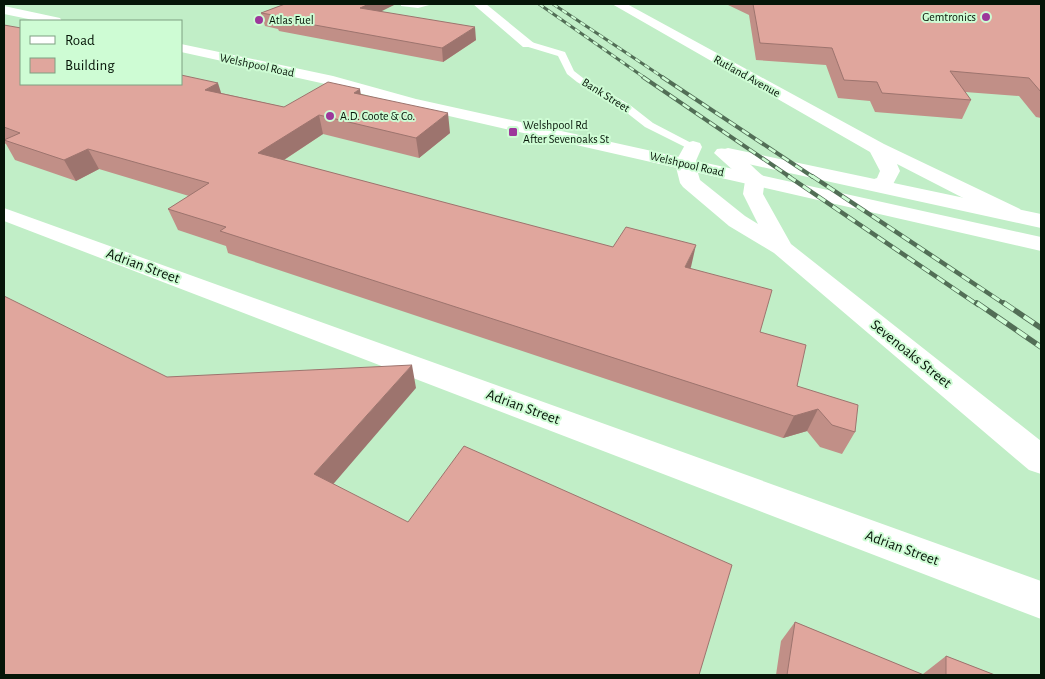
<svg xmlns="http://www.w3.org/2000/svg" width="1045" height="679" viewBox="0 0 1045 679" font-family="'Alegreya Sans',sans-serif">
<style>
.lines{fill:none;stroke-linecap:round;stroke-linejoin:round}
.service{fill:#fff;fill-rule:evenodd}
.minor{fill:#fff;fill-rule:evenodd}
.tertiary{fill:#fff;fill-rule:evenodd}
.secondary{fill:#fff;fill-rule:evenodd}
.primary{fill:#fff;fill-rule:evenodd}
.rail-far3-casing{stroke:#526e56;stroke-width:3}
.rail-far2-casing{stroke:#526e56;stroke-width:4}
.rail-far1-casing{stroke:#526e56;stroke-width:4.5}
.rail-casing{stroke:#526e56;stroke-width:5.5}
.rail-far3{stroke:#cefcd4;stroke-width:2;stroke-dasharray:5.5;stroke-linecap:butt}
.rail-far2{stroke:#cefcd4;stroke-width:2.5;stroke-dasharray:8;stroke-linecap:butt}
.rail-far1{stroke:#cefcd4;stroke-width:3;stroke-dasharray:9;stroke-linecap:butt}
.rail{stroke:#cefcd4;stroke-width:4;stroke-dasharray:12;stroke-linecap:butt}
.wall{fill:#c18f87}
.shaded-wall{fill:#9d746e}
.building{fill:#e0a69d;stroke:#9d746e}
.poi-dot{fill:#9d379b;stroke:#cefcd4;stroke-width:2}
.labels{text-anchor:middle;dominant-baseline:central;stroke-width:4;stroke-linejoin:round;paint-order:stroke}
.far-poi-label{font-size:12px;fill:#061508;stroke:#cefcd4;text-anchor:start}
.far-street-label{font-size:12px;fill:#061508;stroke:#cefcd4}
.street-label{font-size:15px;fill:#061508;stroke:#cefcd4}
</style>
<rect width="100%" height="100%" fill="#c1eec7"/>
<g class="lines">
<path class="service" d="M401 4H433L418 8 401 6Z
M528 41 565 52 574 71 583 78 630 105 653 123 699 147 693 150 689 149 645 127 622 109 577 82 567 74 558 56 525 46V42Z"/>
<path class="minor" d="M473 4H486L535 44 533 47H523Z
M4 208 1041 581V619L4 221Z"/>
<path class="tertiary" d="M612 4H627L884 144 1020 209 1023 214 1020 219 1012 221 1004 219 897 164 900 171 892 186 875 191 868 189 865 185 868 181 877 178 880 171 870 152Z"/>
<path class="secondary" d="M693 141 700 143 702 147 695 163 700 180 745 216 758 224 743 194 745 181 714 153 717 149C734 145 750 165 762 175L765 179 763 194 791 244 1041 441V474L1029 470 774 253 729 226 683 187 680 183 675 163 686 143Z"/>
<path class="primary" d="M4 6 60 18 62 21H38L4 14Z
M181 44 333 76 416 99 1041 237V251L414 108 330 85 181 52Z
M728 148 1041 214V228L721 158 718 154 721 150Z"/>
<g class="rail-far3-casing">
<path id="rail-far3" d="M539 4 645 78
M553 4 664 78"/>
</g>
<g class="rail-far2-casing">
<path id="rail-far2" d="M643 77 790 177
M662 77 813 177"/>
</g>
<g class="rail-far1-casing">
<path id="rail-far1" d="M788 176 978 305
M812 176 1006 305"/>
</g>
<g class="rail-casing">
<path id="rail" d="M977 303 1041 347
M1004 303 1041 328"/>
</g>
<use href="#rail-far3" class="rail-far3"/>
<use href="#rail-far2" class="rail-far2"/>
<use href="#rail-far1" class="rail-far1"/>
<use href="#rail" class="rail"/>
</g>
<path class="wall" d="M285 4H396L380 11 476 40 443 62 279 31 278 29 265 26 261 13Z
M726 4H1041V118L1036 117 1019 96 965 92 971 100 962 119 875 112 870 101 838 98 826 65 756 60 749 15Z
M4 25 221 93 284 107 361 94 450 133 419 158 323 134 284 160 690 268 760 332 797 386 855 432 842 454 820 447 807 431 783 438 228 253 226 246 178 230 168 209 189 196 99 169 76 181 15 160 6 144 4 143Z
M795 622 923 675V674L946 656 995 675H776L781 641Z"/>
<path class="shaded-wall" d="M369 4H396L362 21 360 8Z
M475 27 476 40 443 62 442 48Z
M218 83 224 102 205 90Z
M360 89 363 108 354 93Z
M448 113 450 133 419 158 416 138Z
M319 115 323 134 264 173 258 153Z
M88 149 99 169 76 181 64 160Z
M696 245 691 267 680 289 685 267Z
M412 365 416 388 323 496 314 474Z
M818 409 807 431 783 438 794 416Z"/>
<path class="building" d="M285 4H369L360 8 475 27 442 48 276 18 279 16 261 13Z
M753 4H1041V92L1029 78 950 71 971 100 882 93 877 82 844 80 832 48 760 43Z
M4 25 21 28V84H181V75L218 83 205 90 284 107 328 82 360 89 354 93 448 113 416 138 319 115 258 153 613 247 626 227 696 245 685 267 772 290 760 332 806 345 797 386 858 405 855 432 832 425 818 409 794 416 220 231 226 227 168 209 209 183 88 149 64 160 4 140 20 133 4 127Z
M4 296 167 377 412 365 314 474 408 522 464 446 732 565 699 675H4Z
M795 622 924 675H787Z
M946 656 995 675H946Z"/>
<g class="poi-dot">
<circle cx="986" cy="17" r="5"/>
<circle cx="259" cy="20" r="5"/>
<circle cx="330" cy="116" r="5"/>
<rect x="508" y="127" width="10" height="10" rx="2.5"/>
</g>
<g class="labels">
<g class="far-poi-label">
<text x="976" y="17" text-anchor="end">Gemtronics</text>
<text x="269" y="20">Atlas Fuel</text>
<text x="340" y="116">A.D. Coote &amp; Co.</text>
<text x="523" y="125">Welshpool Rd<tspan x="523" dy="14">After Sevenoaks St</tspan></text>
</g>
<g class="far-street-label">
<text transform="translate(257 65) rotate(12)">Welshpool Road</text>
<text transform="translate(747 76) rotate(29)">Rutland Avenue</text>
<text transform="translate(606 95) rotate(32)">Bank Street</text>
<text transform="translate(687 164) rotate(13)">Welshpool Road</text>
</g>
<g class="street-label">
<text transform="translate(143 266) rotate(20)">Adrian Street</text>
<text transform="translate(911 354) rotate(39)">Sevenoaks Street</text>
<text transform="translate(523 407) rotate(20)">Adrian Street</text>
<text transform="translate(902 548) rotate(20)">Adrian Street</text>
</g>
</g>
<rect width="1045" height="679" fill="none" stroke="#061508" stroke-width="10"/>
<rect x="20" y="20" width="162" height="65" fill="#cefcd4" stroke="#7ea082"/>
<rect x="30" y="36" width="25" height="8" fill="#ffffff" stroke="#7ea082"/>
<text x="65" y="45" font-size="15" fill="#061508">Road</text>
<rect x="30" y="58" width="25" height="15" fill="#e0a69d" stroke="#7ea082"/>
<text x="65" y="70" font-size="15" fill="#061508">Building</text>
</svg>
